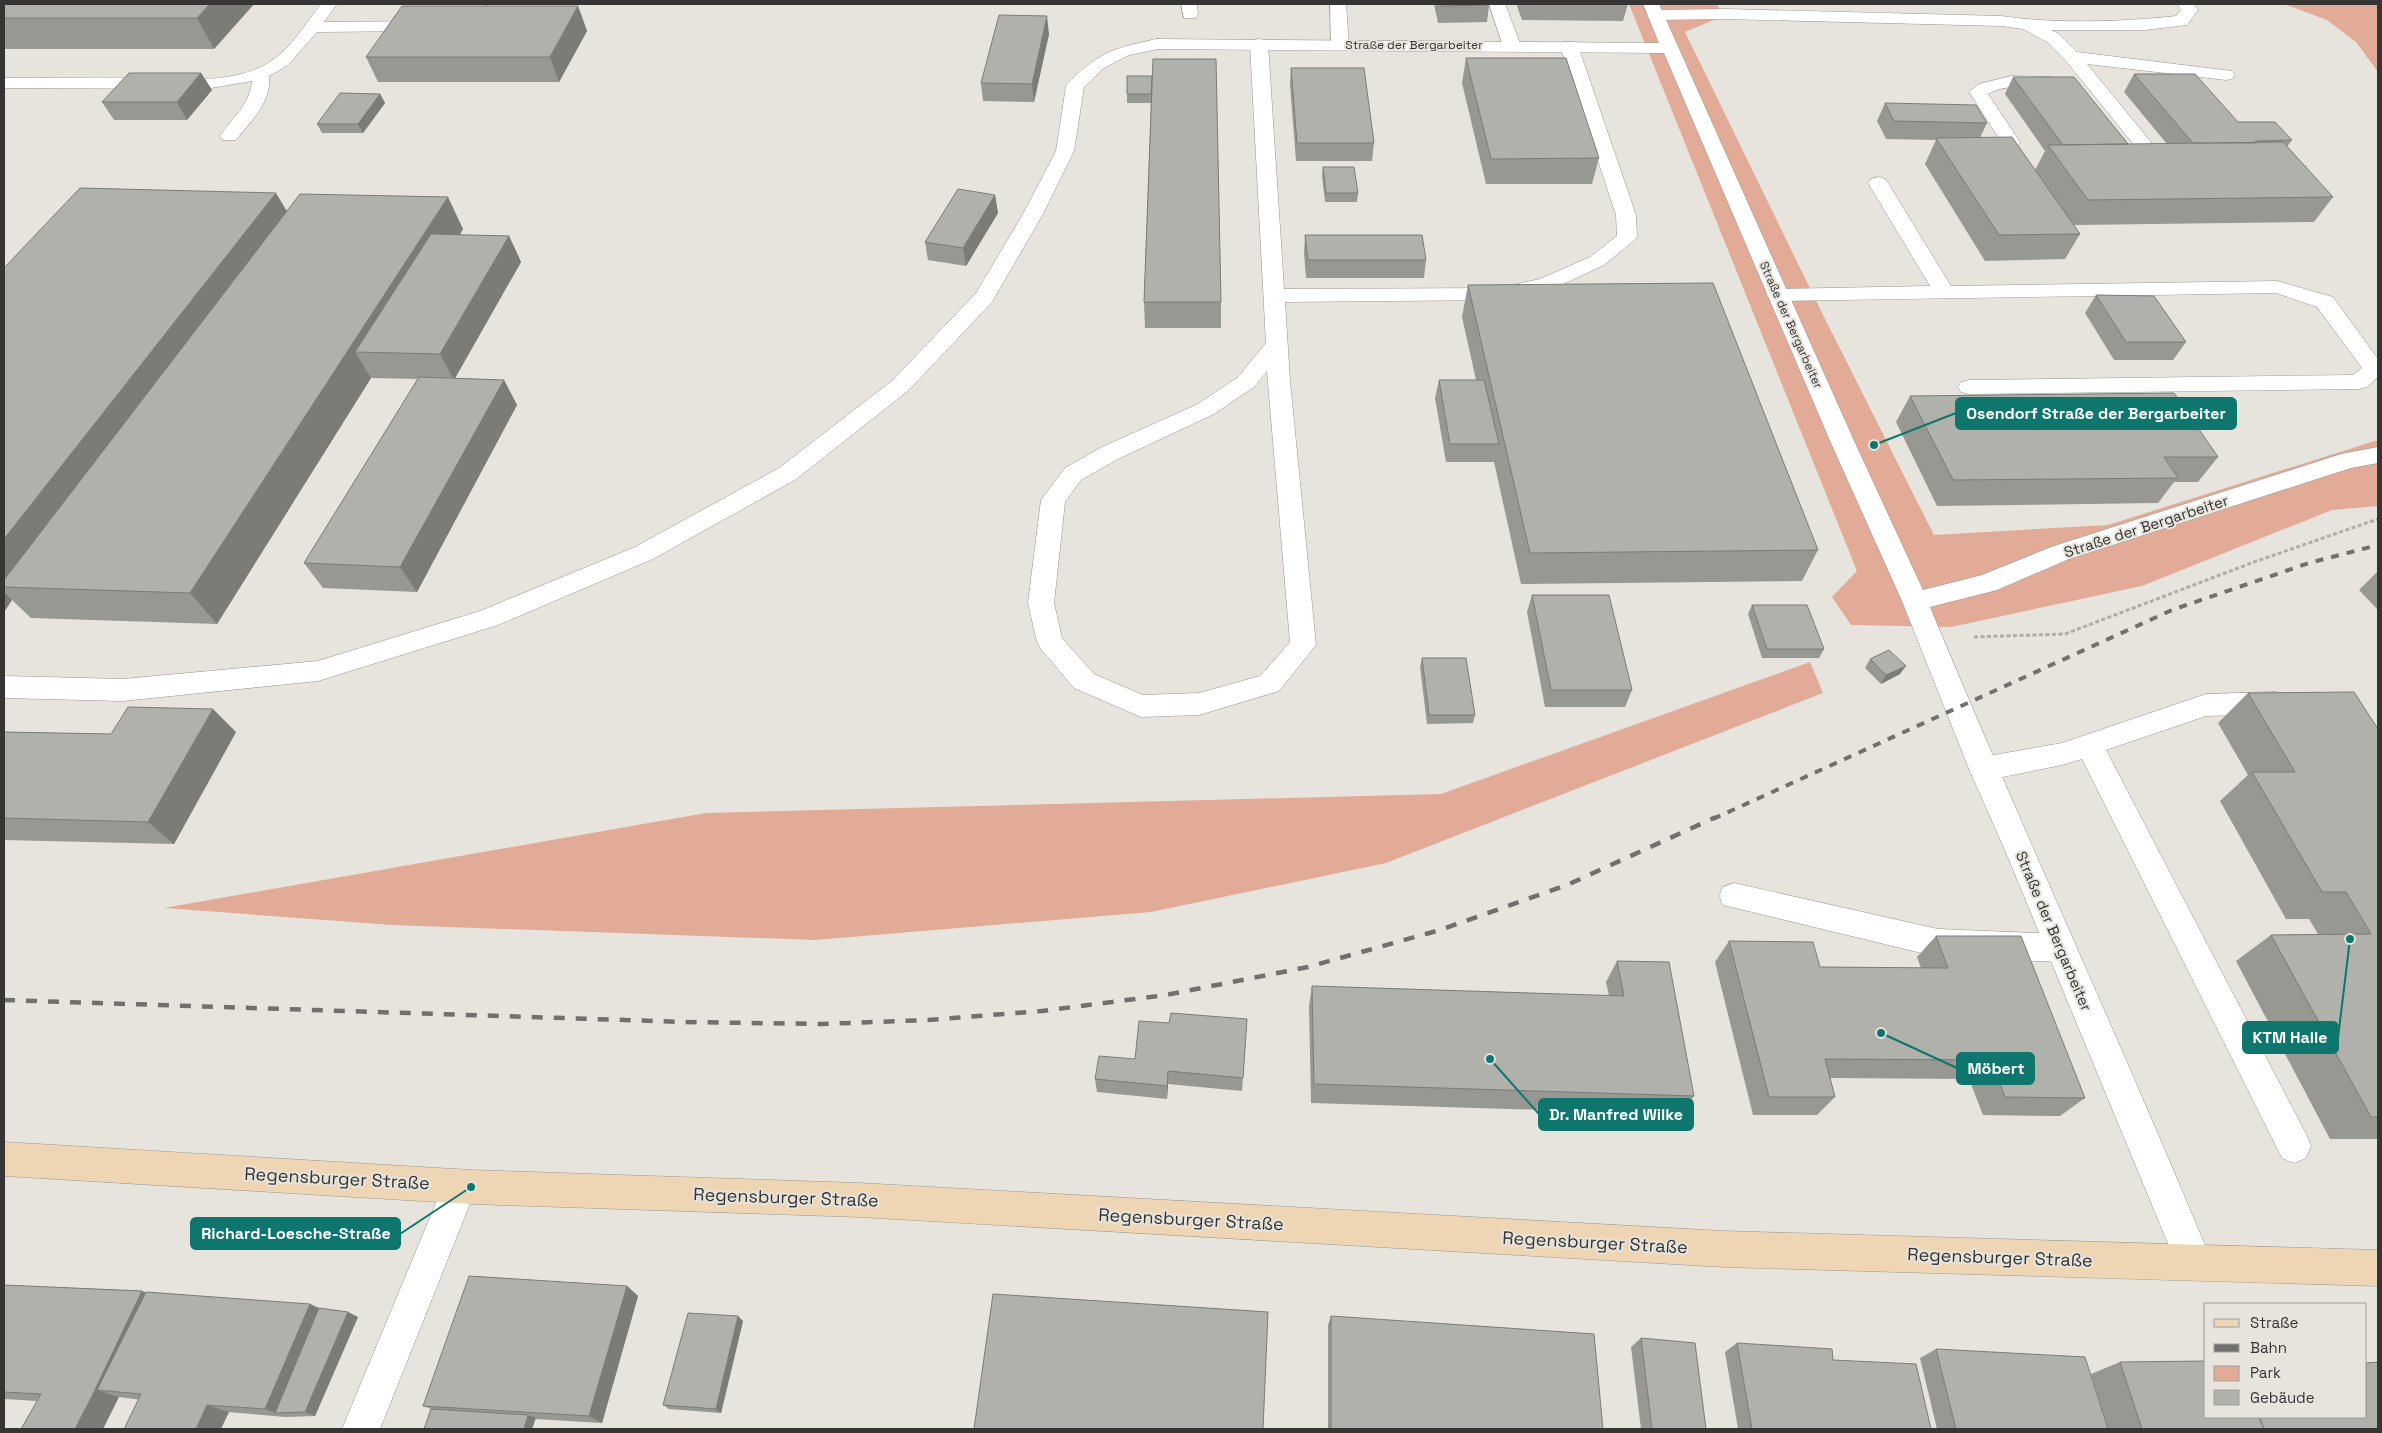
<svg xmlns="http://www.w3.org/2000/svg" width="2382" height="1433" viewBox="0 0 2382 1433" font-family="'Space Grotesk',sans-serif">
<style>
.green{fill:#e1ab97}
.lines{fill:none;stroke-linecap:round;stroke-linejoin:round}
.service-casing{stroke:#999690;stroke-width:1}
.minor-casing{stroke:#999690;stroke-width:1}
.secondary-casing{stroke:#999690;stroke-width:1}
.path-far1{stroke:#afaca8;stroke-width:2;stroke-dasharray:2.5 2;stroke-linecap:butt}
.path{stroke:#afaca8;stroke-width:3;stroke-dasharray:4 2.5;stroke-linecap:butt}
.service{fill:#fff;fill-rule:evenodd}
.minor{fill:#fff;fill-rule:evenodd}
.secondary{fill:#eed5b4;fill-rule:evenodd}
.rail-far1{stroke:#71706c;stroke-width:4;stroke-dasharray:8 8;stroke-linecap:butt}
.rail{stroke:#71706c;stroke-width:4.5;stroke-dasharray:11 11;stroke-linecap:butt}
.wall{fill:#979892}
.shaded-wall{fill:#7b7c77}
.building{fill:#b0b1aa;stroke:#7b7c77}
.labels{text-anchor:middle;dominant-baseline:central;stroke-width:4;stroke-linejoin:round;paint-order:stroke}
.far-street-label{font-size:12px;fill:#363533;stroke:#e7e4de}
.street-label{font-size:15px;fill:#363533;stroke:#e7e4de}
.near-street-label{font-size:18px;fill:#363533;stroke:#e7e4de}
.leader{fill:none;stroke:#0f766e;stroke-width:2}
.callout-dot{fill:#0f766e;stroke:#e7e4de;stroke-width:2}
.callout{fill:#0f766e;stroke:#0f766e;stroke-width:2}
.callout-label{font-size:16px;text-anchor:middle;font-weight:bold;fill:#fff}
</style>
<rect width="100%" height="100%" fill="#e7e4de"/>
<path class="green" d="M1629 4H1717L1723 16 1685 32 1825 319 1934 535 2108 525 2378 440V506L2332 510 2142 586 1951 627 1851 625 1832 597 1857 571Z
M2284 4H2378V72L2356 42 2327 20Z
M1810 662 1823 693 1386 863 1151 912 815 940 392 925 164 908 706 813 1441 794Z"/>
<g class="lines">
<g class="service-casing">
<path id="service" d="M321 4H337L324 22 425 21 431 22 434 26 431 30 425 31 317 32 288 65 269 76C272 102 251 121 236 140H222L220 136C232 118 250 105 252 81L205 89 4 88V78C47 78 90 77 134 78 177 78 230 86 268 63 291 49 305 24 321 4Z
M1181 4H1197L1198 14 1196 18H1184Z
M1330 4H1346L1349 45 1346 49H1334L1331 45Z
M1489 4H1505L1521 46 1518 50H1506L1503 46Z
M2177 4H2194L2198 10 2187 25 2145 30H2051L2059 34 2077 52 2232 71 2235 75 2232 79 2226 80 2087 64 2159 152 2157 156H2143L2066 61 2047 42 2023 29 2001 26 1725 19 1656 20 1650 19 1648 15 1650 11 1656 10 1725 9 2001 16C2055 24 2122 22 2176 16L2181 10Z
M1157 39 1163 40 1166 44 1163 48 1129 55 1104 68 1084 87 1074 151 1043 214 992 302 909 390 795 480 653 559 498 625 318 681 123 701 4 698V676L123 679 318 661 480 611 635 547 779 468 893 380 976 293 1023 214 1056 151 1066 86 1069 82C1101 51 1114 48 1157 39Z
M1259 39 1265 40 1268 44 1284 289 1498 288 1540 279 1590 257 1617 236 1616 215 1560 46 1563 42H1575L1578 46 1636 215 1637 238 1604 265 1553 289 1498 300 1285 302 1290 381 1316 645 1279 691 1199 715 1141 717 1074 688 1041 649 1037 642 1028 603 1041 500 1065 468 1102 447 1198 404 1238 377 1266 343 1250 44 1253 40ZM1267 371 1290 642 1260 676 1199 693 1143 695 1094 674 1062 638 1054 603 1065 502 1081 480 1118 459 1214 414 1254 387Z
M2011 76 2053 77 2056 81 2053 85C2032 90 2009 82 1988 94L2020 142 2018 146H2004L1969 92 1979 84Z
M1878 177 1885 179 1888 183 1951 286 2277 281 2333 297 2378 359V377L2367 387 2359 389 1969 394 1961 392 1958 387 1961 382 1969 380 2353 375 2362 368 2317 307 2276 293 1778 301 1771 300 1767 295 1771 290 1778 289 1930 286 1868 183 1871 179Z
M2276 692 2286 695 2290 703 2286 711 2276 714 2206 716 2106 750 2306 1134 2311 1146 2306 1158 2294 1163 2282 1158 2082 759 2062 765 1983 781 1973 777 1969 769 1973 761 1983 757 2062 743 2206 694Z
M1734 883 1938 929 2061 934 2072 938 2077 948 2072 958 2061 962 1938 957 1723 905 1719 896 1723 887Z"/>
</g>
<g class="minor-casing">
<path id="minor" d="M1643 4H1659L1855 443 1923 590 1982 575 2051 547 2341 454 2378 447V463L2351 468 2069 559 1997 590 1930 607C2021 827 2121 1042 2212 1262L2207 1275 2194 1280 2181 1275 2004 848 1969 769 1902 601 1831 443 1664 53 1157 49 1151 48 1148 44 1151 40 1157 39 1659 43Z
M460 1169 472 1174 477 1186 380 1429H342L448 1174Z"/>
</g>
<g class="secondary-casing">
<path id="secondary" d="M4 1142 471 1170 859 1183 1724 1231 2378 1250V1286L1724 1267 859 1217 471 1204 4 1176Z"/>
</g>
<path class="path-far1" d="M481 8 489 4"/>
<path class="path" d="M1974 637 2065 634 2254 562 2378 519"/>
<use href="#service" class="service"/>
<use href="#minor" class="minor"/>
<use href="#secondary" class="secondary"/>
<path class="rail-far1" d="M1713 819 2172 610 2309 563 2378 545"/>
<path class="rail" d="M4 1000 686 1022 822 1024 928 1020 1042 1011 1166 995 1308 967 1440 930 1567 885 1716 817"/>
</g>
<path class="wall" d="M4 4H254L214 49H4Z
M1434 4H1489V5L1487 22 1438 23Z
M1518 4H1628L1623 21 1522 20 1517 6Z
M578 6 587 31 559 82H378L366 57Z
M1049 34 1034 102 983 101 981 83Z
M1466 58 1599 158 1592 184H1486L1462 83Z
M1291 68 1374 143 1372 161H1296L1290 85Z
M201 73 212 90 187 120H114L102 102Z
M2134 74 2238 122 2292 140 2287 147 2333 197 2314 222 2074 225 2080 234 2065 259 1985 261 1925 164 1936 140 1886 139 1877 121 1885 103 1987 123 1980 138 2035 170 2045 151 2005 94 2013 77 2128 144H2167L2124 92Z
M1152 76 1221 302V328H1145L1144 302 1151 103H1127V94Z
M380 94 385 103 363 133H322L317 124Z
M1323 167 1358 193 1357 202H1325L1322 176Z
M995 195 998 213 966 266 928 260 925 242Z
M287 210 463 229 460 235 509 236 521 262 455 378 504 380 517 405 417 592 323 588 304 563 418 379 371 378 217 624 31 618 12 600 4 612V268Z
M1305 235 1426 260 1424 278H1306L1304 253Z
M1468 285 1818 550 1802 581 1521 584 1494 462H1446L1435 398 1439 380H1476L1462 317Z
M2096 295 2186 342 2173 360H2114L2085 313Z
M1910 396 2218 457 2198 482H2174L2158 503 1937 506 1896 422Z
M2378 571V610L2359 590Z
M1532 595 1632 690 1625 707H1545L1527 612Z
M1752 605 1824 649 1819 658H1762L1748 614Z
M1422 658 1475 715 1473 723 1427 724 1420 667Z
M1870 659 1900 674 1881 684 1865 668Z
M2248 693 2378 729V1139H2330L2236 961 2271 935 2318 934 2309 919H2286L2220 801 2248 775 2218 723Z
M4 732 111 734 236 732 174 844 4 840Z
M1936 936 2085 1098 2060 1116 1983 1115 1969 1079 1830 1078 1835 1097 1817 1115H1753L1715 962 1729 941 1820 967 1921 968 1917 957Z
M1617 961 1694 1096 1681 1114 1311 1103 1309 1006 1312 986 1609 996 1606 982Z
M1247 1019 1242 1091 1168 1084 1167 1099 1097 1092 1095 1079 1135 1059 1169 1023Z
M4 1285 142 1291 146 1293 310 1304 319 1308 348 1312 358 1317 315 1416 285 1417 229 1412 119 1397 37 1401 4 1399Z
M627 1286 638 1296 602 1423 535 1419 532 1429H424L431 1409 423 1406Z
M1331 1316 1603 1429H1328V1325Z
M743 1321 721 1413 669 1409 663 1405Z
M1641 1338 1706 1429H1641L1631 1347Z
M1737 1343 1833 1360 1931 1429H1738L1725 1352Z
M1936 1349 2108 1429H1937L1920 1358Z
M2120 1362 2206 1417 2378 1429H2108L2091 1374Z"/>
<path class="shaded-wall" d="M210 4H254L214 49 197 18Z
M578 6 587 31 559 82 550 57Z
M1047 16 1049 34 1034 102 1032 84Z
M201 73 212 90 187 120 177 102Z
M380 94 385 103 363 133 358 124Z
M276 193 295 225 4 587V539Z
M995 195 998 213 966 266 963 248Z
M448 197 463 229 386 353 355 352 371 378 217 624 190 593Z
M509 236 521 262 454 380 440 354Z
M504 380 517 405 417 592 400 567Z
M4 592 12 600 4 612Z
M1906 666 1900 674 1881 684 1886 675Z
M213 709 236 732 174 844 148 822Z
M1168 1071V1084L1167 1099V1086Z
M627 1286 638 1296 602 1423 589 1416Z
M142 1291 164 1301 97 1390 119 1397 103 1429H75Z
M310 1304 329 1313 275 1413 265 1409Z
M348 1312 358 1317 315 1416 305 1412Z
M738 1316 743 1321 721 1413 716 1409Z
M207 1405 229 1412 221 1429H196Z
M528 1415 536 1418 532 1429H524Z"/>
<path class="building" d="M4 4H210L197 18H4Z
M1440 4H1489V5L1441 6Z
M402 6H578L550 57H366Z
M999 15 1047 16 1032 84 981 83Z
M1466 58H1566L1599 158 1491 159Z
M1153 59H1216L1221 302H1144Z
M1291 68H1364L1374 143H1297Z
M129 73H201L177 102H102Z
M2134 74H2195L2238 122H2275L2292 140 2255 141 2257 143H2193Z
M1127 76H1152L1151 94H1127Z
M2013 77H2074L2128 144 2063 145Z
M340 93 380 94 358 124H317Z
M1885 103 1976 105 1987 123 1894 121Z
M2012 137 2080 234 1999 235 1936 138Z
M2283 142 2333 197 2088 200 2048 145Z
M1323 167H1354L1358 193H1326Z
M80 188 276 193 4 539V268Z
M958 189 995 195 963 248 925 242Z
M300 194 448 197 190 593 4 587V580Z
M431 234 509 236 440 354 355 352Z
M1305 235H1422L1426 260H1308Z
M1713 283 1818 550 1530 553 1468 285Z
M2096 295 2154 296 2186 342H2126Z
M419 377 504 380 400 567 304 563Z
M1439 380H1484L1499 444H1450Z
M2174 393 2218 457H2164L2178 478 1953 480 1910 396Z
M1532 595H1609L1632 690H1551Z
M1752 605H1807L1824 649H1767Z
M1889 650 1906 666 1886 675 1870 659Z
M1422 658H1466L1475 715H1429Z
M2354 692 2378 729V1117H2371L2271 935 2371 934 2346 892H2322L2252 772H2295L2248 693Z
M128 707 213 709 148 822 4 818V732L111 734Z
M1936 936H2021L2085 1098 2005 1097 1991 1060 1825 1059 1835 1097H1769L1729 941 1813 942 1820 967 1948 968Z
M1617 961 1669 962 1694 1096 1314 1084 1312 986 1624 996Z
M1171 1013 1247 1019 1243 1078 1168 1071 1167 1086 1095 1079 1099 1056 1135 1059 1139 1021 1169 1023Z
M469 1276 627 1286 589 1416 423 1406Z
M4 1285 142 1291 92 1396 75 1429H21L41 1394 4 1392Z
M146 1292 310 1304 265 1409 207 1405 196 1429H124L141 1394 97 1390Z
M993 1294 1268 1312 1263 1429H974Z
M319 1308 348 1312 305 1412 275 1413Z
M688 1313 738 1316 716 1409 663 1405Z
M1331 1316 1594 1334 1603 1429H1331Z
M1641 1338 1695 1343 1706 1429H1652Z
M1737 1343 1832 1349 1833 1360 1916 1364 1931 1429H1752Z
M1936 1349 2085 1357 2108 1429H1956Z
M2206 1361V1417H2259L2264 1429H2142L2120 1362Z
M2378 1362V1429H2264L2259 1417H2366V1363Z
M431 1409 528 1415 524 1429H424Z"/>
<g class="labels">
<g class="far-street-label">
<text x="1414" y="45">Straße der Bergarbeiter</text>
<text transform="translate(1791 325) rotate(66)">Straße der Bergarbeiter</text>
</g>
<g class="street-label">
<text transform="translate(2146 526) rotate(-18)">Straße der Bergarbeiter</text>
<text transform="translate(2054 931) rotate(67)">Straße der Bergarbeiter</text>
</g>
<g class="near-street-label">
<text transform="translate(337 1178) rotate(3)">Regensburger Straße</text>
<text transform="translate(786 1197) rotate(2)">Regensburger Straße</text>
<text transform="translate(1191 1219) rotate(3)">Regensburger Straße</text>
<text transform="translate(1595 1242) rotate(3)">Regensburger Straße</text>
<text transform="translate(2000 1257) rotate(2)">Regensburger Straße</text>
</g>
</g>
<path class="leader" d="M1874 445L1956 413M2350 939L2338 1038M1881 1033L1957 1068M1490 1059L1539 1114M471 1187L400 1234"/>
<g class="callout-dot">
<circle cx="1874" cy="445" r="5"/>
<circle cx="2350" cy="939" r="5"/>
<circle cx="1881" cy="1033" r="5"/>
<circle cx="1490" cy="1059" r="5"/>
<circle cx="471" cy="1187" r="5"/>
</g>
<g class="callout">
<rect x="1956" y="398" width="280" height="31" rx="5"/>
<rect x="2243" y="1022" width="95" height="31" rx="5"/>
<rect x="1957" y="1053" width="77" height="31" rx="5"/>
<rect x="1539" y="1099" width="154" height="31" rx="5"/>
<rect x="191" y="1218" width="209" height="31" rx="5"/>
</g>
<g class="callout-label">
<text x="2096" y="419">Osendorf Straße der Bergarbeiter</text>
<text x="2290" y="1043">KTM Halle</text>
<text x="1996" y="1074">Möbert</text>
<text x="1616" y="1120">Dr. Manfred Wilke</text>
<text x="296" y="1239">Richard-Loesche-Straße</text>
</g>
<rect width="2382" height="1433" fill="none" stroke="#363533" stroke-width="10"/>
<rect x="2204" y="1303" width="162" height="115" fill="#e7e4de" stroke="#a09e9a"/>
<rect x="2214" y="1319" width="25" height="8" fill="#eed5b4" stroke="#a09e9a"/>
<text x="2250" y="1328" font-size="15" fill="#363533">Straße</text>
<rect x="2214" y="1344" width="25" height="8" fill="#71706c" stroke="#a09e9a"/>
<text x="2250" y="1353" font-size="15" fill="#363533">Bahn</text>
<rect x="2214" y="1366" width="25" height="15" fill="#e1ab97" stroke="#a09e9a"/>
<text x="2250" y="1378" font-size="15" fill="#363533">Park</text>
<rect x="2214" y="1390" width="25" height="15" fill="#b0b1aa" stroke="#a09e9a"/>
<text x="2250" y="1403" font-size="15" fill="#363533">Gebäude</text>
</svg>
